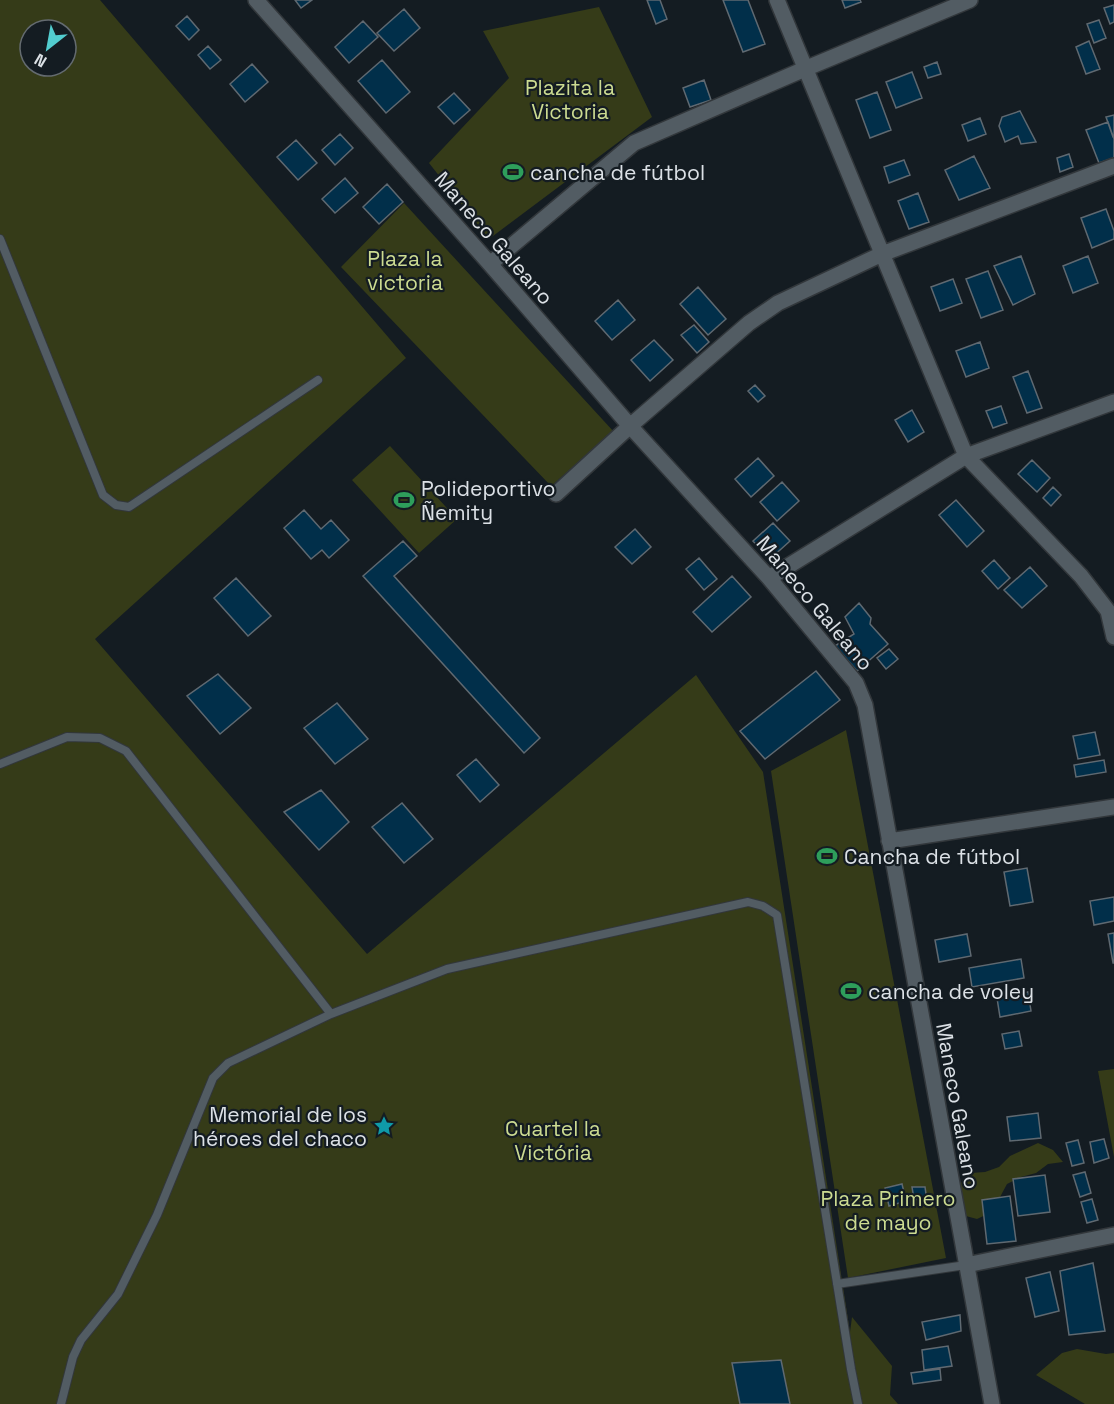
<svg xmlns="http://www.w3.org/2000/svg" width="1114" height="1404" viewBox="0 0 1114 1404" font-family="'Space Grotesk',sans-serif">
<style>
.green{fill:#353b18;fill-rule:evenodd}
.building{fill:#012f4a;stroke:#5f6971;stroke-width:1.5}
.lines{fill:none;stroke-linecap:round;stroke-linejoin:round}
.service-casing{stroke:#32373b;stroke-width:10}
.minor-casing{stroke:#32373b;stroke-width:18}
.service{stroke:#525c63;stroke-width:8}
.minor{stroke:#525c63;stroke-width:15}
.labels{text-anchor:middle;dominant-baseline:central;stroke-width:4.5;stroke-linejoin:round;paint-order:stroke}
.park-label{font-size:21px;fill:#ccdb91;stroke:#141c22}
.poi-label{font-size:21px;fill:#dce1e6;stroke:#141c22;text-anchor:start}
.street-label{font-size:21px;fill:#dce1e6;stroke:#141c22}
</style>
<rect width="100%" height="100%" fill="#141c22"/>
<path class="green" d="M0 0H100L406 358 95 639 367 954 696 675 763 772 850 1332 852 1317 892 1366 890 1395 898 1404H0ZM30 30H66V66H30Z
M599 7 652 117 489 239 429 163 509 78 483 31Z
M404 203 614 432 551 486 341 267Z
M390 446 457 519 419 553 352 480Z
M846 730 946 1258 848 1278 771 771Z
M1114 1069V1157L1098 1071Z
M1038 1143 1053 1150 1063 1162 1048 1164 1036 1173 1021 1177 1007 1184 992 1212 977 1219 962 1215 959 1185 970 1173 985 1172 999 1167 1010 1156Z
M1077 1349 1106 1354 1114 1353V1404H1085L1036 1375 1062 1353Z"/>
<path class="building" d="M295 0H312L301 8Z
M647 0H660L667 19 656 24Z
M723 0H748L765 44 743 52Z
M842 0H860L861 2 845 8Z
M1114 5V22L1110 24 1104 8Z
M404 9 420 28 394 51 377 33Z
M187 16 199 30 189 40 176 26Z
M1099 20 1106 38 1094 43 1087 24Z
M363 21 378 37 349 63 335 47Z
M1089 41 1100 69 1086 74 1076 47Z
M208 46 221 60 210 69 198 55Z
M382 60 410 92 386 113 358 81Z
M937 62 941 74 928 78 924 67Z
M252 64 268 82 245 102 230 84Z
M912 72 922 98 896 108 886 82Z
M704 80 711 100 690 107 683 88Z
M877 92 891 130 870 138 856 100Z
M454 93 470 110 454 124 438 107Z
M1020 111 1036 142 1021 144 1018 136 1005 142 999 126 1002 117Z
M1114 115V137H1113L1106 117Z
M980 118 986 134 968 141 962 125Z
M1108 122 1114 139V158L1099 163 1086 130Z
M340 134 353 148 335 165 322 150Z
M296 140 317 163 298 180 277 157Z
M1069 154 1073 167 1060 172 1057 158Z
M974 156 990 188 959 200 945 170Z
M904 160 910 175 889 183 884 167Z
M345 178 358 193 335 213 322 199Z
M387 184 403 202 379 224 363 207Z
M918 193 929 222 909 229 898 201Z
M1106 209 1114 231V239L1092 248 1081 218Z
M1021 256 1035 294 1013 305 994 266Z
M1088 256 1098 283 1073 293 1063 266Z
M988 271 1003 310 981 318 966 279Z
M953 279 962 303 940 311 931 287Z
M698 287 726 319 708 335 680 304Z
M618 300 635 320 612 340 595 321Z
M694 325 709 342 697 353 681 335Z
M654 340 673 360 650 381 631 360Z
M980 342 989 368 966 377 956 351Z
M1028 371 1042 408 1027 413 1013 377Z
M755 385 765 396 758 402 748 391Z
M1001 406 1007 423 993 428 986 411Z
M912 410 924 432 908 442 895 420Z
M758 458 774 476 751 497 735 479Z
M1032 460 1050 478 1037 492 1018 474Z
M782 482 799 501 777 521 760 502Z
M1053 487 1061 495 1051 506 1043 498Z
M956 500 984 531 967 547 939 515Z
M304 510 321 529 331 520 349 540 329 558 322 550 311 559 284 528Z
M773 523 790 541 770 559 753 541Z
M635 529 651 547 632 564 615 547Z
M403 541 417 556 394 576 540 738 524 753 363 576Z
M699 558 717 579 704 590 686 569Z
M994 560 1010 578 998 589 982 571Z
M1030 567 1047 586 1022 608 1004 590Z
M732 576 751 597 712 632 693 612Z
M236 578 271 616 248 636 214 598Z
M859 603 871 618 870 624 888 644 857 671 835 646 854 634 845 617Z
M889 649 898 659 886 669 877 658Z
M816 671 840 700 765 759 740 731Z
M218 674 251 708 220 734 187 696Z
M337 703 368 739 335 764 304 728Z
M1095 732 1100 755 1078 759 1073 736Z
M476 759 499 785 480 802 457 775Z
M1104 760 1106 772 1076 777 1074 765Z
M321 790 349 822 319 850 284 812Z
M402 803 433 839 404 863 372 827Z
M1027 868 1033 902 1010 906 1004 872Z
M1114 897V921L1094 925 1090 901Z
M1114 933V963H1113L1108 934Z
M967 934 971 956 939 962 935 940Z
M1021 959 1024 978 972 987 969 968Z
M1028 992 1031 1011 1000 1017 997 998Z
M1019 1031 1022 1046 1005 1049 1002 1034Z
M1038 1113 1041 1138 1010 1141 1007 1117Z
M1104 1139 1109 1158 1094 1163 1090 1142Z
M1078 1140 1084 1163 1072 1166 1066 1143Z
M1085 1172 1091 1193 1080 1197 1073 1175Z
M1045 1175 1050 1212 1018 1216 1013 1179Z
M902 1184 906 1201 889 1206 885 1188Z
M912 1187H925L927 1201 914 1199Z
M1010 1196 1016 1241 987 1244 982 1200Z
M1092 1199 1098 1220 1087 1223 1081 1202Z
M1093 1263 1105 1331 1069 1335 1060 1271Z
M1050 1272 1059 1311 1035 1317 1026 1278Z
M960 1315 961 1331 926 1340 922 1322Z
M948 1346 952 1366 924 1370 922 1350Z
M781 1360 790 1404H740L732 1363Z
M940 1369 941 1380 913 1384 911 1373Z"/>
<g class="lines">
<g class="service-casing">
<path id="service" d="M0 239 103 495 116 505 129 507 318 380
M0 764 67 737 100 738 126 751 331 1014 228 1063 213 1078 157 1215 118 1294 81 1340 73 1357 61 1404
M331 1014 447 969 748 902 763 906 777 915 851 1369 858 1404
M837 1284 966 1265"/>
</g>
<g class="minor-casing">
<path id="minor" d="M256 0 490 264 630 426 769 578 856 683 865 705 992 1404
M777 0 966 456 1081 576 1108 611 1114 637
M490 264 634 143 807 68 970 0
M556 494 630 426 749 323 778 303 882 254 1114 166
M769 578 966 456 1114 402
M889 841 1114 807
M966 1265 1114 1235"/>
</g>
<use href="#service" class="service"/>
<use href="#minor" class="minor"/>
</g>
<defs>
<g id="stadium-bare" transform="scale(1.62)"><path d="M0-5a6.5 5 0 1 0 0 10a6.5 5 0 1 0 0-10ZM-3.5-1.8h7v3.6h-7Z" fill="#2e9e5b" stroke="#141c22" stroke-width="2.5" paint-order="stroke"/></g>
<g id="sight-bare" transform="scale(1.62)"><path d="M0-6L1.8-2.2L6-1.7L2.9 1.2L3.7 5.4L0 3.3L-3.7 5.4L-2.9 1.2L-6-1.7L-1.8-2.2Z" fill="#0f9aa8" stroke="#141c22" stroke-width="2.5" paint-order="stroke"/></g>
</defs>
<g fill-rule="evenodd">
<use href="#stadium-bare" x="513" y="172"/>
<use href="#stadium-bare" x="404" y="500"/>
<use href="#stadium-bare" x="827" y="856"/>
<use href="#stadium-bare" x="851" y="991"/>
<use href="#sight-bare" x="384" y="1126"/>
</g>
<g class="labels">
<g class="park-label">
<text x="570" y="87">Plazita la<tspan x="570" dy="24">Victoria</tspan></text>
<text x="405" y="258">Plaza la<tspan x="405" dy="24">victoria</tspan></text>
<text x="553" y="1128">Cuartel la<tspan x="553" dy="24">Victória</tspan></text>
<text x="888" y="1198">Plaza Primero<tspan x="888" dy="24">de mayo</tspan></text>
</g>
<g class="poi-label">
<text x="530" y="172">cancha de fútbol</text>
<text x="421" y="488">Polideportivo<tspan x="421" dy="24">Ñemity</tspan></text>
<text x="844" y="856">Cancha de fútbol</text>
<text x="868" y="991">cancha de voley</text>
<text x="367" y="1114" text-anchor="end">Memorial de los<tspan x="367" dy="24">héroes del chaco</tspan></text>
</g>
<g class="street-label">
<text transform="translate(494 238) rotate(49)">Maneco Galeano</text>
<text transform="translate(815 603) rotate(50)">Maneco Galeano</text>
<text transform="translate(958 1106) rotate(80)">Maneco Galeano</text>
</g>
</g>
<g transform="translate(48 48) rotate(211)"><circle r="28" fill="#141c22" stroke="#646b70" stroke-width="1.5"/>
<path d="M0-4.5L10 22L0 15L-10 22Z" fill="#52cdcf"/>
<text y="-9" font-size="16" font-weight="bold" text-anchor="middle" fill="#dce1e6">N</text>
</g>
</svg>
